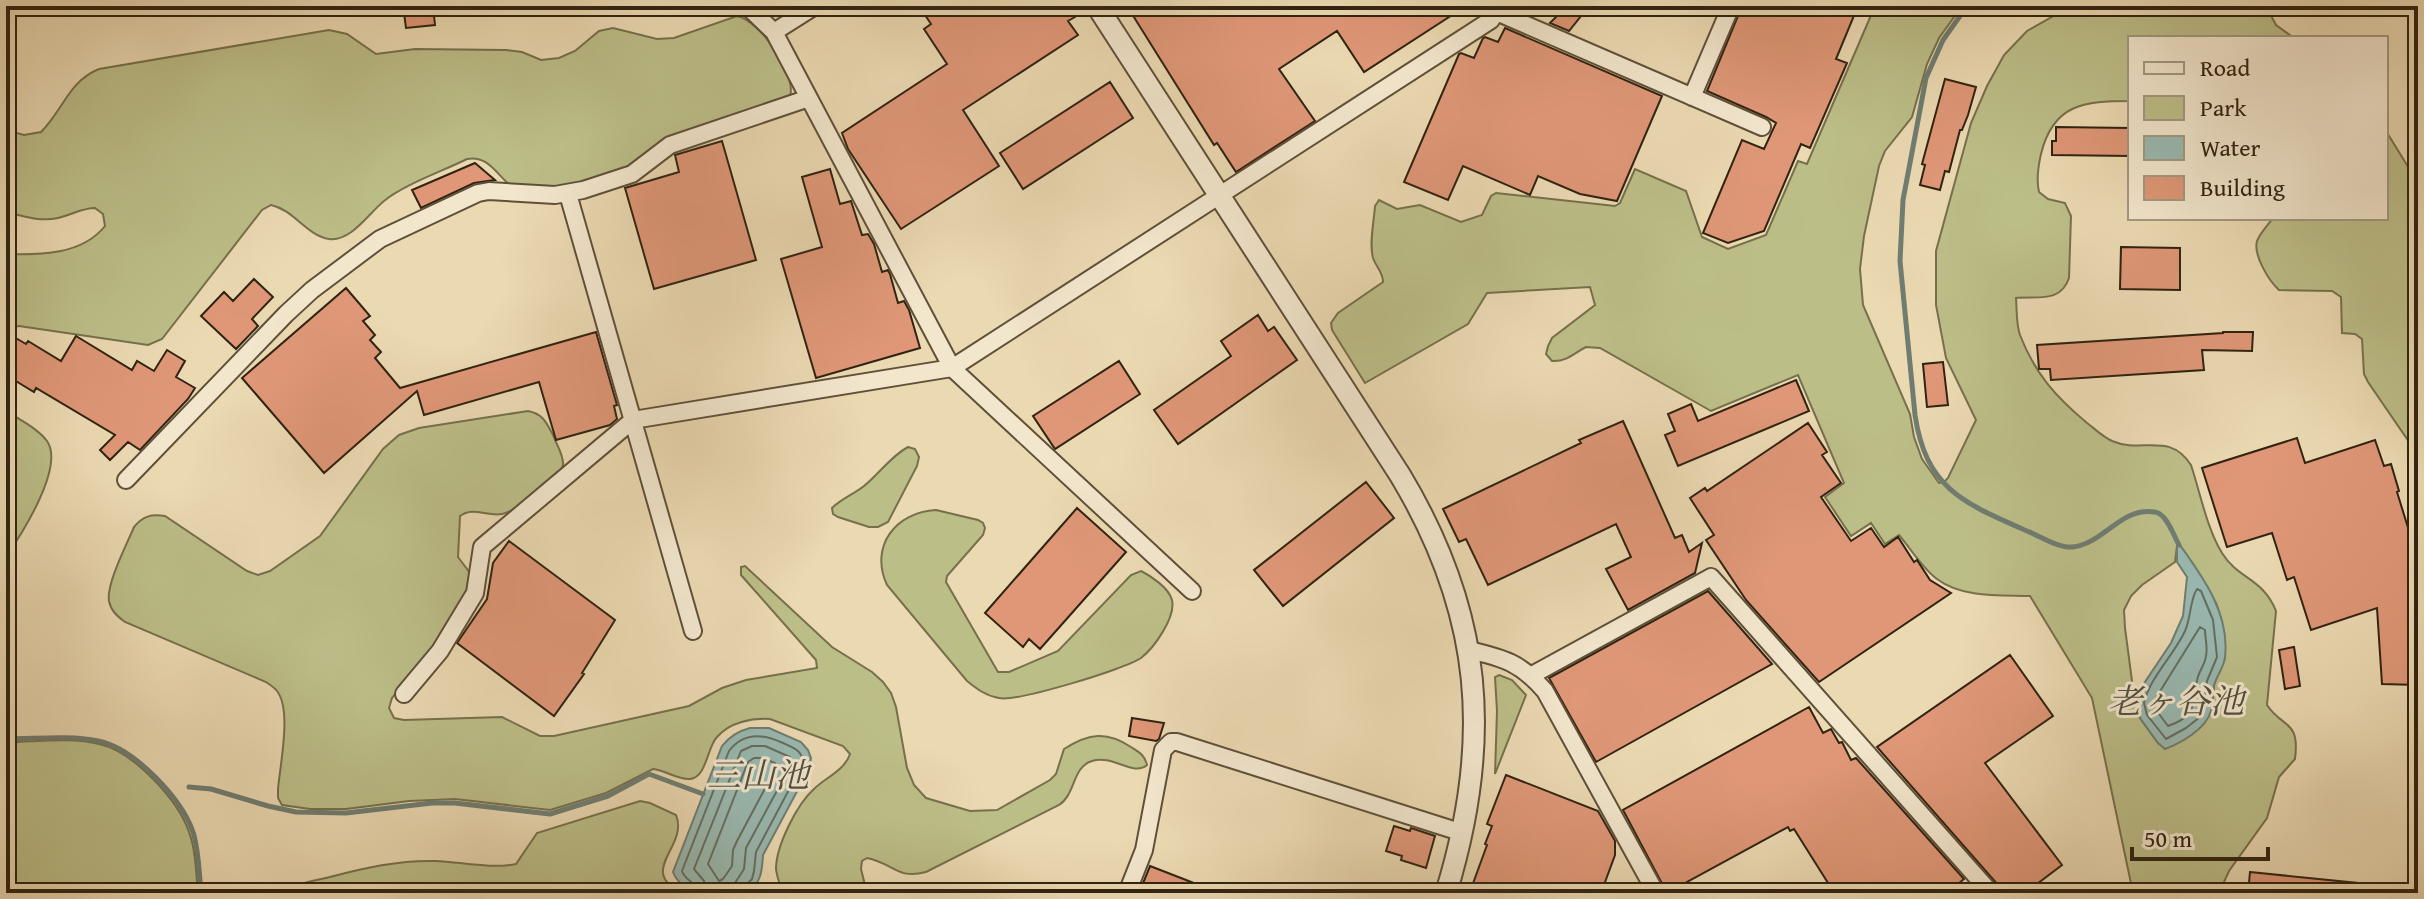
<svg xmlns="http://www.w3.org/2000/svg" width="2424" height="899" viewBox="0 0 2424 899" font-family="'Gentium Book Plus','Noto Serif JP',serif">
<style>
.green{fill:#bcbe88;stroke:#76704c;stroke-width:2;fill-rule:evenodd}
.water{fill:#99b9b1;stroke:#6f7d71;stroke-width:2}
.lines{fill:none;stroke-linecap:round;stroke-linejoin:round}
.shore{stroke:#646e61;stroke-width:2}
.stream{stroke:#6f7d71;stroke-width:5}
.building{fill:#df9777;stroke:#302311;stroke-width:2}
.minor-casing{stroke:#5f5039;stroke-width:20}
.tertiary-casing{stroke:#5f5039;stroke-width:24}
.minor{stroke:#f2e6cd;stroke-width:16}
.tertiary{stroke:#f2e6cd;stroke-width:20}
.labels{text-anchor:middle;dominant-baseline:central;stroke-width:6;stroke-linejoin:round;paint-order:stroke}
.water-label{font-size:34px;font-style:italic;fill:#505041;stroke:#f2e6cd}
</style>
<rect width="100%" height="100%" fill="#ebd9b2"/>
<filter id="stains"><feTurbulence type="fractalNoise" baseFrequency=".0025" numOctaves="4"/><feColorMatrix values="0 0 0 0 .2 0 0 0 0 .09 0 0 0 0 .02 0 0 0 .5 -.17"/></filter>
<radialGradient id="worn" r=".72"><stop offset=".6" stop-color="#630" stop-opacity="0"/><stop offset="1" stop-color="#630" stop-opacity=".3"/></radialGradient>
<path class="green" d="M1875 6H1962L1939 38 1927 64 1912 117 1885 151 1879 166 1864 236 1860 269 1863 305 1910 414 1914 437 1922 459 1939 483 1944 482 1948 478 1976 420 1946 358 1936 305V251L1971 123 1987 86 2004 55 2027 31 2059 13 2086 6H2132L2172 12 2199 6H2266L2276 25 2294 38H2130V101C2084 101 2053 104 2041 154 2038 167 2036 179 2039 192L2048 199 2065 203 2071 216 2069 278C2061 303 2037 296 2016 298 2017 310 2016 324 2020 335 2035 374 2056 397 2087 423 2095 429 2103 437 2112 441 2142 454 2169 431 2191 465 2200 492 2207 529 2222 553 2238 579 2263 578 2276 611L2267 705C2283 729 2300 719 2295 759L2279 777 2267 818 2229 871 2219 893H2133L2092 698 2030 596C2000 595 1962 598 1937 579 1922 568 1911 549 1899 535L1885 544 1871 523 1851 536 1825 497 1844 483 1798 375 1711 411 1600 348 1586 347C1574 353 1567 362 1552 361L1546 354 1548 346 1552 338 1595 305 1590 287 1487 293 1468 324 1365 383 1332 330 1331 323 1338 313 1383 282C1383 272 1376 267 1373 258 1369 243 1374 222 1375 206L1379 200 1397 209 1420 205 1461 222 1482 215 1491 196 1496 193 1615 206 1620 203 1635 169 1686 191 1702 237 1728 249 1766 235 1798 161 1807 164ZM2177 546 2216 603 2221 618 2225 658 2214 683 2212 710 2158 743 2140 718 2135 704 2125 628 2124 610 2131 596 2142 585 2175 562Z
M737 16C761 21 797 75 790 97L629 169 567 188 511 186C496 174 488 155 467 159 443 171 403 185 384 201 369 213 351 242 329 239 306 235 294 210 271 205L262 210 162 339 148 345 19 326 13 327 6 334V254C40 255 82 255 105 226L103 214 95 208C82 208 71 215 58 218 40 222 23 216 6 212V130L24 135 41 132C63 110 69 81 99 69L329 30 347 34 376 54 415 49 506 50 522 52 541 60 559 58 575 51 599 31 613 28 657 39 674 38Z
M2386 131 2418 183V455L2368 382 2364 374 2362 339 2355 334 2342 333 2341 297 2332 291 2279 290C2269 281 2253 255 2257 241 2260 233 2268 225 2273 218H2386Z
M6 411C20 420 37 428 47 441 65 467 21 535 6 557Z
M528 411C543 414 546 422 553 435 556 444 564 455 563 465 561 477 515 512 502 514 487 517 473 506 460 516L458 557 470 573 469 591 434 647 392 698 389 708 394 718 404 720 502 717 540 736H554L689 706 722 688 746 680 817 668 816 660 741 575V567L745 566 832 647 872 672 883 682 891 693 896 707 907 768 914 785 926 798 970 811 997 810 1050 780 1056 774 1064 749C1089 733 1107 731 1131 747 1139 752 1145 755 1147 765 1133 777 1113 754 1092 761 1072 767 1076 794 1059 805L926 872C897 880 893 863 867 858L862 861 861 869 867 893H783C780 885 777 878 776 869 776 846 797 804 814 789 825 778 845 770 850 754L843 746 770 719C752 718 730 722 717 737 707 747 707 777 690 779 678 780 665 770 653 769L606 793 550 810 455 799 409 801 346 809H310L282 805 278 798V789C280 765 292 710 277 691 274 687 270 685 266 682L125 622C117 616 111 611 109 601 106 584 127 544 134 527 143 516 151 514 165 516L247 571 258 575 270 571 320 536 383 449 399 435 419 428Z
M908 447 915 449 919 457 917 466 888 522 878 527H869L838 517 833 514 832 508C841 499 854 494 864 486 879 474 891 456 908 447Z
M936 510 978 520 983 523 985 528 983 535 947 576 946 582 998 672H1009L1058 651 1131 575 1141 571C1151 576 1169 588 1172 600 1176 617 1154 648 1141 658 1125 669 1017 702 999 698 986 696 977 689 967 681L887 585C869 546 896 512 936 510Z
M1499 675 1512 680 1526 695 1495 774 1497 711 1495 677Z
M6 742C36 742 70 737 99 744 133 751 178 800 189 832 196 851 196 873 198 893H6Z
M640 801 650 803 676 815C689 847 636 870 682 893H276C293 885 311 881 330 877 364 868 399 860 435 861 462 862 489 869 516 864L537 833Z"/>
<path class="water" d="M2180 545C2203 577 2230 614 2225 657 2224 668 2216 676 2214 686 2213 694 2213 703 2211 711 2206 729 2181 743 2165 749L2158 743 2140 718 2135 704 2137 694 2171 643 2183 616 2187 577 2177 562V546Z
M750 728H769L801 742 808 750 811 758 809 769 763 855C762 872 761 882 748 893 723 893 683 899 673 872L722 746C730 736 738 731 750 728Z"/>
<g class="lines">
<path class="shore" d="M2197 589 2201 591 2213 620 2217 657 2207 681 2204 708 2200 717 2186 728 2166 739 2147 715 2144 703C2150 677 2174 655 2185 631 2191 618 2190 599 2197 589Z
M2200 627 2205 630C2205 638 2208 648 2206 656 2205 665 2198 672 2197 681 2192 705 2197 716 2168 726L2156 710 2154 701Z
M754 758H762L775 763 776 768 737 841 733 850 732 866 723 879 719 881 708 864 748 762Z
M697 893C697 882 685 881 682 871L729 751C744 731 764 734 783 743 793 748 800 749 803 760L801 767 756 852 754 871 752 879 744 887V893
M707 893 704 881 694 869 741 751 752 746H765L790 757 792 763 746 848 744 869 735 883 733 893"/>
<path class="stream" d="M1967 6 1943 40 1926 78 1903 200 1900 261 1915 415C1926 489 1964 503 2027 531 2040 536 2058 548 2072 547 2104 544 2121 506 2155 512 2166 513 2174 536 2179 545
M6 739C36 739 69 735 98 741 134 748 181 798 193 832 199 851 199 873 201 893
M189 787 211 789 268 806 296 812 346 813 432 803H455L550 814 608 796 649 774 703 794"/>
</g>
<path class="building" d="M403 6H433L435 25 406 28Z
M919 6H1068L1075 17 1068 21 1078 35 963 110 999 166 901 229 848 149 842 133 947 64 924 29 931 24Z
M1127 6H1466L1364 72 1337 31 1279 69 1315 121 1236 172 1217 143 1214 145Z
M1567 6H1589L1569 31 1550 23Z
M1742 6H1858L1836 59 1847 63 1810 148 1801 144 1764 231 1728 243 1703 233 1742 140 1764 149 1776 123 1766 117 1707 91Z
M1505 28 1662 96 1617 201 1580 194 1538 176 1530 195 1463 166 1448 200 1404 182 1459 54 1461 53 1474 58 1483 38 1485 37 1498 42Z
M1945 79 1976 87 1968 115 1962 130H1960L1949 172 1945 171 1940 190 1920 185 1925 165 1922 164Z
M1110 82 1133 118 1023 189 1000 153Z
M2056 127 2130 128V156L2052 155V141H2056Z
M722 141 756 260 654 289 625 188 679 172 675 155Z
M475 163 495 180 474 183 421 208 412 190Z
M830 169 840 204 851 201 862 235 868 234 874 244 882 272 888 270 890 274 898 303 904 301 909 310 920 348 816 378 781 259 822 247 802 177Z
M2121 247 2180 248V290L2120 289Z
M254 279 273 297 252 319 258 326 236 349 201 316 224 292 233 301Z
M346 288 370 316 363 321 375 335 370 340 381 352 375 358 400 388 596 332 617 405 614 406 617 419 610 425 556 440 539 382 424 415 417 391 324 473 242 378Z
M1258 315 1268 331 1274 327 1297 360 1178 444 1154 410 1231 356 1221 341Z
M2223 332H2253L2252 351 2202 350 2204 370 2051 380 2050 369H2039L2037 345 2223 333Z
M76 336 132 370 137 361 154 371 167 350 185 361 176 377 195 388 188 399 140 450 128 442 110 460 100 450 115 435 36 388 34 392 6 375V351L14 337 26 344 28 341 61 361Z
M1119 361 1140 394 1055 449 1033 416Z
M1943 362 1948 405 1927 407 1923 364Z
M1796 380 1809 411 1678 466 1665 435 1675 431 1668 414 1691 404 1698 421Z
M1623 421 1675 538 1682 535 1689 552 1702 543 1695 573 1628 610 1606 569 1631 557 1616 524 1488 585 1466 539 1459 542 1443 509 1581 443 1579 440Z
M1808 423 1827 452 1822 455 1841 483 1821 497 1851 541 1871 528 1884 547 1898 537 1914 562 1917 560 1930 580 1951 593 1819 682 1746 600 1706 540 1714 535 1690 498 1705 488 1707 491Z
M2297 438 2305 463 2375 440 2384 466 2391 464 2399 491 2397 492 2414 547 2418 546V685L2382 684 2377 608 2311 630 2294 577 2287 580 2272 533 2227 547 2202 468Z
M1366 482 1394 518 1283 606 1254 570Z
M1077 508 1126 552 1040 649 1029 639 1023 647 985 613Z
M509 541 615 620 582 673 584 674 554 716 457 643 487 599 493 563Z
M1708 591 1772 664 1596 762 1549 678Z
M2294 647 2300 686 2285 689 2279 650Z
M2010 655 2053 716 1985 763 2062 865 2025 893H2002L1999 886 1877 747Z
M1809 707 1823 733 1831 729 1839 743 1842 742 1851 760 1856 758 1964 879 1947 893H1812L1828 883 1794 829 1790 831 1788 827 1667 893 1623 810Z
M1132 718 1164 723 1159 739 1156 741 1129 736Z
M1506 775 1598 811 1615 841V855L1601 893H1482L1471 889 1487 845 1485 844 1492 826 1487 824Z
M1394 826 1410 831 1411 828 1435 836 1426 868 1401 860 1402 856 1386 851Z
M1150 866 1217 892V893H1139Z
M2250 872 2358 883V893H2248Z"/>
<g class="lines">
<g class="minor-casing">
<path id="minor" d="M747 6 774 32 952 368 1192 591
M1490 6 1501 14 1762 127
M774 32 815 6
M1692 97 1731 6
M568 194 693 631
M126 480 286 314 312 290 380 239 478 193 489 191 555 195 583 190 632 174 670 145 809 98
M1469 650C1504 658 1521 663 1545 691L1656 893
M1532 675 1711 577 1991 893
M404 694 440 651 475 593 482 547 633 420 952 368 1491 20 1496 11
M1127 893 1144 850 1163 750 1171 742H1177L1463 833"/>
</g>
<g class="tertiary-casing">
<path id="tertiary" d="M1097 6 1400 475C1483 613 1493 740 1446 893"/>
</g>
<use href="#minor" class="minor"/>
<use href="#tertiary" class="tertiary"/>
</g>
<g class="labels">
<g class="water-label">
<text x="2176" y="700">老ヶ谷池</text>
<text x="758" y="774">三山池</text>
</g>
</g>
<rect width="2424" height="899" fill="none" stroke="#ebd9b2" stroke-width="32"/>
<rect x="8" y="8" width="2408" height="883" fill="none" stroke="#302311" stroke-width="4"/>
<rect x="16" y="16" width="2392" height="867" fill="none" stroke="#302311" stroke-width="2"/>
<rect x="2128" y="36" width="260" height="184" fill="#f2e6cd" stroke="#a49882" stroke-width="2"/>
<rect x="2144" y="62" width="40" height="12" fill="#f2e6cd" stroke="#a49882" stroke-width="2"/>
<text x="2200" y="76" font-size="24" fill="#302311">Road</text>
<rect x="2144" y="96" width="40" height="24" fill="#bcbe88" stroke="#a49882" stroke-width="2"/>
<text x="2200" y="116" font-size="24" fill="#302311">Park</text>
<rect x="2144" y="136" width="40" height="24" fill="#99b9b1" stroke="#a49882" stroke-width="2"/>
<text x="2200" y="156" font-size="24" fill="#302311">Water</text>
<rect x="2144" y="176" width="40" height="24" fill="#df9777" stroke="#a49882" stroke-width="2"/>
<text x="2200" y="196" font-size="24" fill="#302311">Building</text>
<path d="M2132 847v12h136v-12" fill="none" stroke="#302311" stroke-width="4"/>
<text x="2144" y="847" font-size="24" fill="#302311" stroke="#f2e6cd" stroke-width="6" paint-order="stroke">50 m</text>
<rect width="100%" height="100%" filter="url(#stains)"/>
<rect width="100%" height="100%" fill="url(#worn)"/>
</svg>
